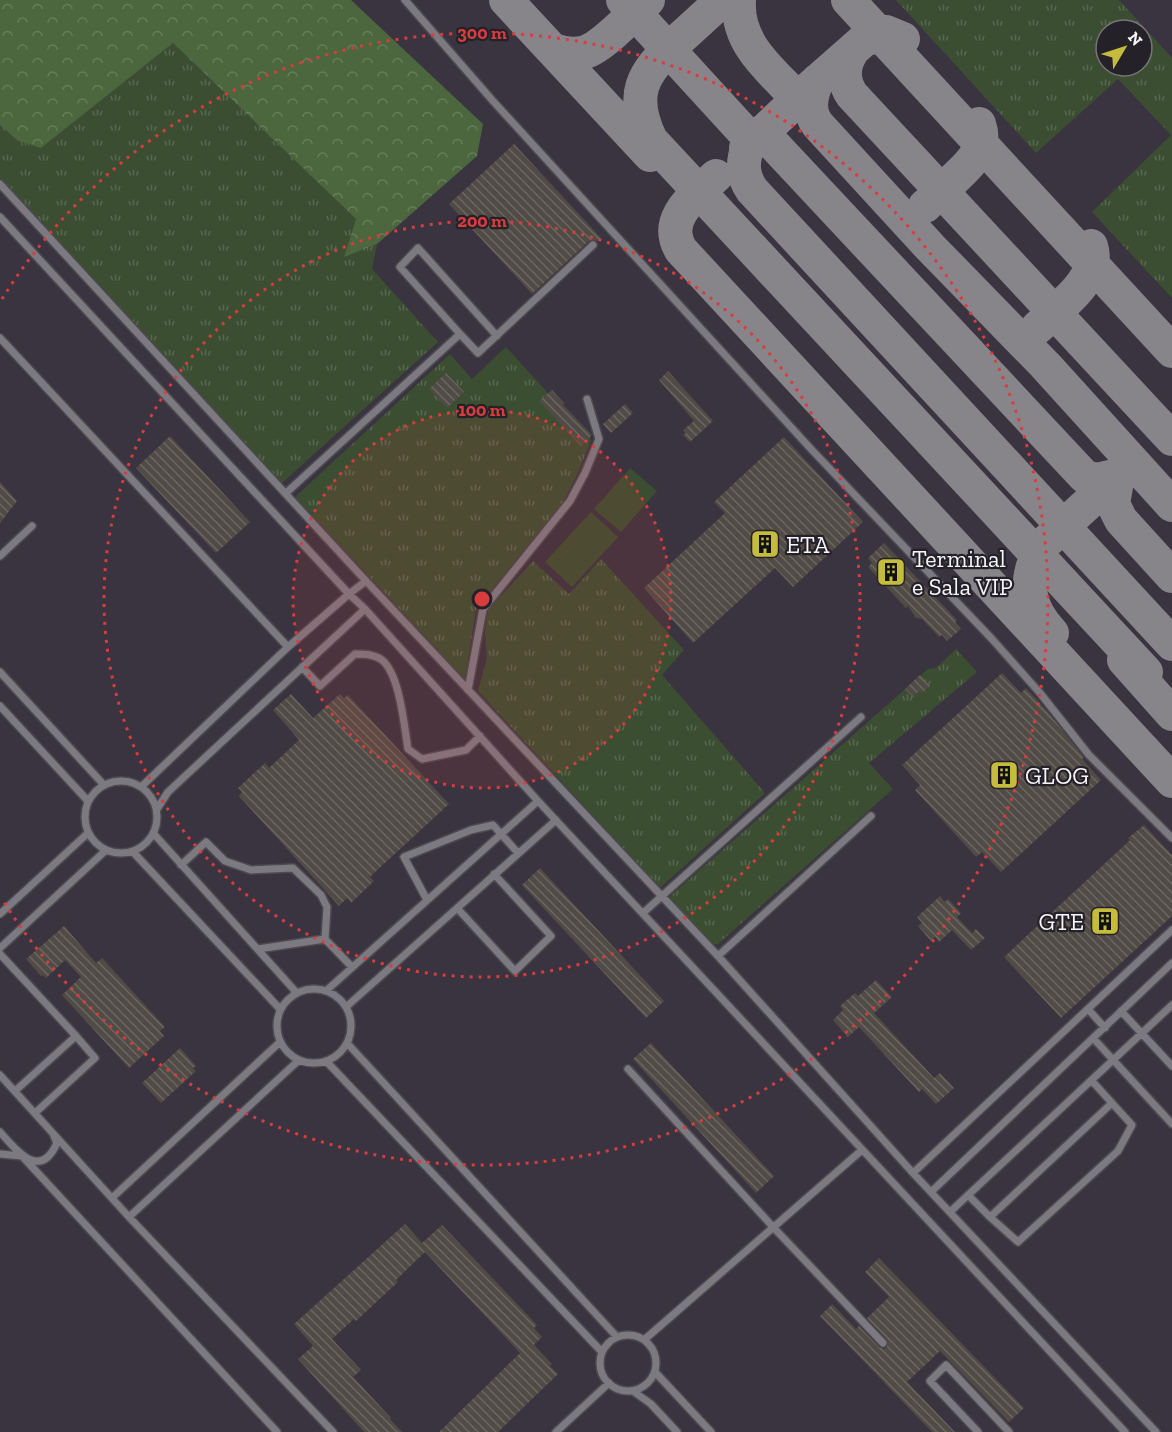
<svg xmlns="http://www.w3.org/2000/svg" width="1172" height="1432" viewBox="0 0 1172 1432" font-family="'Zilla Slab',serif">
<style>
.built{fill:#3a3440;fill-rule:evenodd}
.grass{fill:url(#grass-tufts);fill-rule:evenodd}
.forest{fill:url(#forest-crowns)}
.pitch{fill:#3b4e31}
.lines{fill:none;stroke-linecap:round;stroke-linejoin:round}
.taxiway{stroke:#88858a;stroke-width:34}
.building{fill:url(#building-back-hatch)}
.lane-casing{stroke:#4c4a4f;stroke-width:10}
.lane{stroke:#7c7981;stroke-width:7}
.ring{fill:none;stroke:#d93c3d;stroke-width:3;stroke-dasharray:3 6}
.labels{text-anchor:middle;dominant-baseline:central;stroke-width:4.5;stroke-linejoin:round;paint-order:stroke}
.poi-label{font-size:24px;fill:#f6f4f8;stroke:#242228;text-anchor:start}
.centre{fill:#d93c3d;stroke:#242228;stroke-width:3}
.ring-label{font-size:18px;text-anchor:middle;font-weight:bold;fill:#d93c3d;stroke:#242228;stroke-width:4.5;stroke-linejoin:round;paint-order:stroke}
</style>
<defs>
<pattern id="grass-tufts" width="24" height="20" patternUnits="userSpaceOnUse" patternTransform="scale(1.5)"><rect width="24" height="20" fill="#3b4e31"/><path d="M3 7l-1-3M5 7V3M7 7l1-3M15 17l-1-3M17 17v-4M19 17l1-3" fill="none" stroke="#586850"/></pattern>
<pattern id="forest-crowns" width="20" height="18" patternUnits="userSpaceOnUse" patternTransform="scale(1.5)"><rect width="20" height="18" fill="#4c673e"/><path d="M2 6a3 3 0 1 1 6 0M12 15a3 3 0 1 1 6 0" fill="none" stroke="#667d5b"/></pattern>
<pattern id="building-back-hatch" width="6" height="6" patternUnits="userSpaceOnUse" patternTransform="scale(1.5)"><rect width="6" height="6" fill="#514b45"/><path d="M-1 5l2 2M0 0l6 6M5-1l2 2" fill="none" stroke="#6b6661"/></pattern>
</defs>
<rect width="100%" height="100%" fill="#2e2b32"/>
<path class="built" d="M0 0H1172V1432H0ZM1106 30H1142V66H1106Z"/>
<path class="grass" d="M896 0H1119L1172 58V298L1092 212 1171 135 1118 79 1036 153ZM1106 30H1142V66H1106Z
M173 43 356 219 344 257 377 244 372 269 438 342 282 483 0 178V125L18 141 41 148Z
M506 347 591 440 578 473 563 502 476 609 465 679 295 497 450 354 472 379Z
M601 559 684 650 662 675 765 793 660 888 478 691 487 658 485 632 488 610 533 561 569 594Z
M956 649 977 672 869 763 893 789 718 944 710 945 705 941 668 898 928 669 936 668Z"/>
<path class="forest" d="M0 0H351L483 124 477 156 377 244 344 257 356 219 173 43 41 148 18 141 0 125Z"/>
<path class="pitch" d="M630 468 657 491 621 532 594 509Z
M591 512 618 537 572 587 545 562Z"/>
<g class="lines">
<path class="taxiway" d="M506 0 650 155
M623 0 753 142
M722 0C707 14 692 28 676 42 642 73 629 95 651 140L1146 672
M739 0C736 44 770 69 798 99
M848 0 1172 351
M553 50C562 53 572 55 582 53 600 50 633 14 648 0
M853 50C843 64 842 81 852 95L1172 439
M817 81C811 96 807 111 818 125L930 247 1045 365 1172 505
M762 132 1085 477 1097 480 1118 475 1113 504 1121 520 1172 576
M748 146C742 162 742 176 752 190L1172 644
M746 148 814 84 864 40 885 34 886 32 903 39
M716 176C695 196 662 218 681 250L1172 781
M925 206C935 197 944 188 953 180 970 164 988 149 979 124
M1037 328C1058 308 1102 278 1091 246
M1047 541 1122 472
M1042 546C1023 579 1026 605 1052 633
M1124 660 1172 714"/>
</g>
<path class="building" d="M514 144 601 238 597 241 594 240 589 241 532 294 449 204Z
M668 371 713 421 690 442 683 435 686 433 683 430 694 421 659 380Z
M446 373 464 392 447 408 429 389Z
M552 390 564 403 563 405 592 435 581 446 539 401Z
M625 404 633 413 611 433 603 424Z
M170 436 250 522 216 553 136 468Z
M784 437 863 522 793 587 775 568 693 643 644 588 725 513 714 502Z
M0 482 17 501 0 523Z
M884 543 957 620 955 622 961 629 947 641 942 635 939 637 922 619 916 618 908 606 906 608 868 567 872 563 868 558Z
M1002 673 1021 693 1026 688 1047 711 1084 757 1082 759 1101 780 1001 872 982 852 976 857 915 790 920 785 902 765Z
M920 675 930 686 922 693 919 691 913 697 905 689Z
M291 694 313 718 340 694 344 698 348 695 449 804 374 873 370 877 374 881 351 903 347 898 339 906 239 796 242 792 238 788 265 763 269 768 299 740 273 710Z
M1144 825 1172 855V916L1061 1018 1004 957 1130 840 1128 838Z
M540 868 664 1001 646 1018 522 885Z
M940 896 945 902 948 899 961 913 957 917 972 933 976 929 985 938 971 950 952 930 939 942 935 937 931 941 918 926 922 923 917 917Z
M64 926 96 963 102 958 165 1027 160 1031 164 1036 129 1068 62 995 81 977 65 960 46 978 43 975 41 976 26 959Z
M876 980 892 997 874 1013 934 1078 940 1073 954 1088 936 1104 922 1089 919 1092 859 1027 848 1037 833 1020 843 1010 840 1006 855 993 858 996Z
M651 1043 774 1176 756 1193 633 1059Z
M180 1048 196 1066 193 1068 196 1071 161 1103 142 1083Z
M405 1224 422 1243 442 1225 537 1325 534 1328 542 1337 534 1345 552 1364 550 1366 558 1374 498 1432H439L520 1353 425 1252 396 1280 398 1282 356 1321 354 1319 332 1339 361 1370 353 1377 391 1418 390 1419 402 1432H364L298 1359 313 1346 294 1324Z
M879 1258 1024 1408 1009 1422 940 1351 907 1382 955 1432H932L820 1316 832 1304 856 1329 859 1326 879 1347 884 1349 887 1347V1340L867 1318 889 1297 865 1272Z"/>
<g class="lines">
<g class="lane-casing">
<path id="lane" d="M405 0 493 101 811 449 992 639 1040 693 1089 755 1172 838
M0 184 366 581 718 956 913 1173 1156 1432
M0 217 349 594 365 609 538 801 1125 1432
M460 334 478 353 593 245
M0 338 288 647
M286 493 460 334 400 267 418 248 497 336
M0 556 32 526
M302 667 320 686 355 654C364 654 374 654 382 660 400 675 404 725 408 749L422 759 466 750 480 736
M0 672 104 785
M468 690 483 609 570 501 585 473 599 439 587 399
M0 706 88 801
M85 817a36 36 0 1 1 72 0a36 36 0 1 1-72 0Z
M141 787 288 647 349 594 366 581
M157 809 168 792 365 609
M154 834 296 992
M133 852 280 1009
M181 865 206 842 225 861 251 870 293 868 321 895 327 907 325 939 352 967
M427 900 404 857 471 830 493 825 518 853
M457 908 515 971 551 936 494 874
M643 913 861 717
M0 914 88 833
M0 948 105 851
M258 949 325 939
M0 954 76 1036
M718 956 871 816
M277 1026a37 37 0 1 1 74 0a37 37 0 1 1-74 0Z
M327 990 538 801
M346 1007 556 820
M1088 1009 1105 1028
M1121 1011 1172 1066
M1093 1038 1172 1124
M347 1043 617 1337
M326 1061 602 1352
M628 1069 774 1228 883 1343
M0 1075 129 1217 333 1432
M15 1091 76 1036 95 1058 35 1113
M0 1132C17 1151 40 1181 57 1143L54 1136
M0 1154 22 1156 277 1432
M913 1173 1172 930
M932 1191 1172 963
M968 1195 990 1217 1112 1103
M113 1197 280 1042
M951 1211 1172 1005
M129 1217 299 1060
M990 1217 1018 1242 1118 1151 1132 1125 1092 1081
M600 1363a28 28 0 1 1 56 0a28 28 0 1 1-56 0Z
M644 1340 862 1150
M655 1372 711 1432
M633 1391 651 1404 677 1432
M556 1432 609 1383
M978 1432 930 1381 946 1365 1009 1432"/>
</g>
<use href="#lane" class="lane"/>
</g>
<circle cx="482" cy="599" r="189" fill="#d93c3d" fill-opacity=".12"/>
<g class="ring">
<circle cx="482" cy="599" r="189"/>
<circle cx="482" cy="599" r="378"/>
<path d="M2 299A566 566 0 1 1 2 899"/>
</g>
<defs>
<g id="building-square" transform="scale(1.5)"><rect x="-9" y="-9" width="18" height="18" rx="4" fill="#c5bc3d" stroke="#242228"/><path d="M-4-6H4V6H1V3H-1V6H-4ZM-2.5-4.3h1.7v1.8h-1.7ZM.8-4.3h1.7v1.8H.8ZM-2.5-1h1.7V.8h-1.7ZM.8-1h1.7V.8H.8Z" fill="#111"/></g>
</defs>
<g fill-rule="evenodd">
<use href="#building-square" x="765" y="544"/>
<use href="#building-square" x="891" y="572"/>
<use href="#building-square" x="1004" y="775"/>
<use href="#building-square" x="1105" y="921"/>
</g>
<g class="labels">
<g class="poi-label">
<text x="786" y="544">ETA</text>
<text x="912" y="558">Terminal<tspan x="912" dy="28">e Sala VIP</tspan></text>
<text x="1025" y="775">GLOG</text>
<text x="1084" y="921" text-anchor="end">GTE</text>
</g>
</g>
<circle cx="482" cy="599" r="9" class="centre"/>
<g class="ring-label">
<text x="482" y="39">300 m</text>
<text x="482" y="227">200 m</text>
<text x="482" y="416">100 m</text>
</g>
<g transform="translate(1124 48) rotate(51)"><circle r="28" fill="#242228" stroke="#78767b" stroke-width="1.5"/>
<path d="M0-4.5L10 22L0 15L-10 22Z" fill="#c5bc3d"/>
<text y="-9" font-size="16" font-weight="bold" text-anchor="middle" fill="#f6f4f8">N</text>
</g>
</svg>
